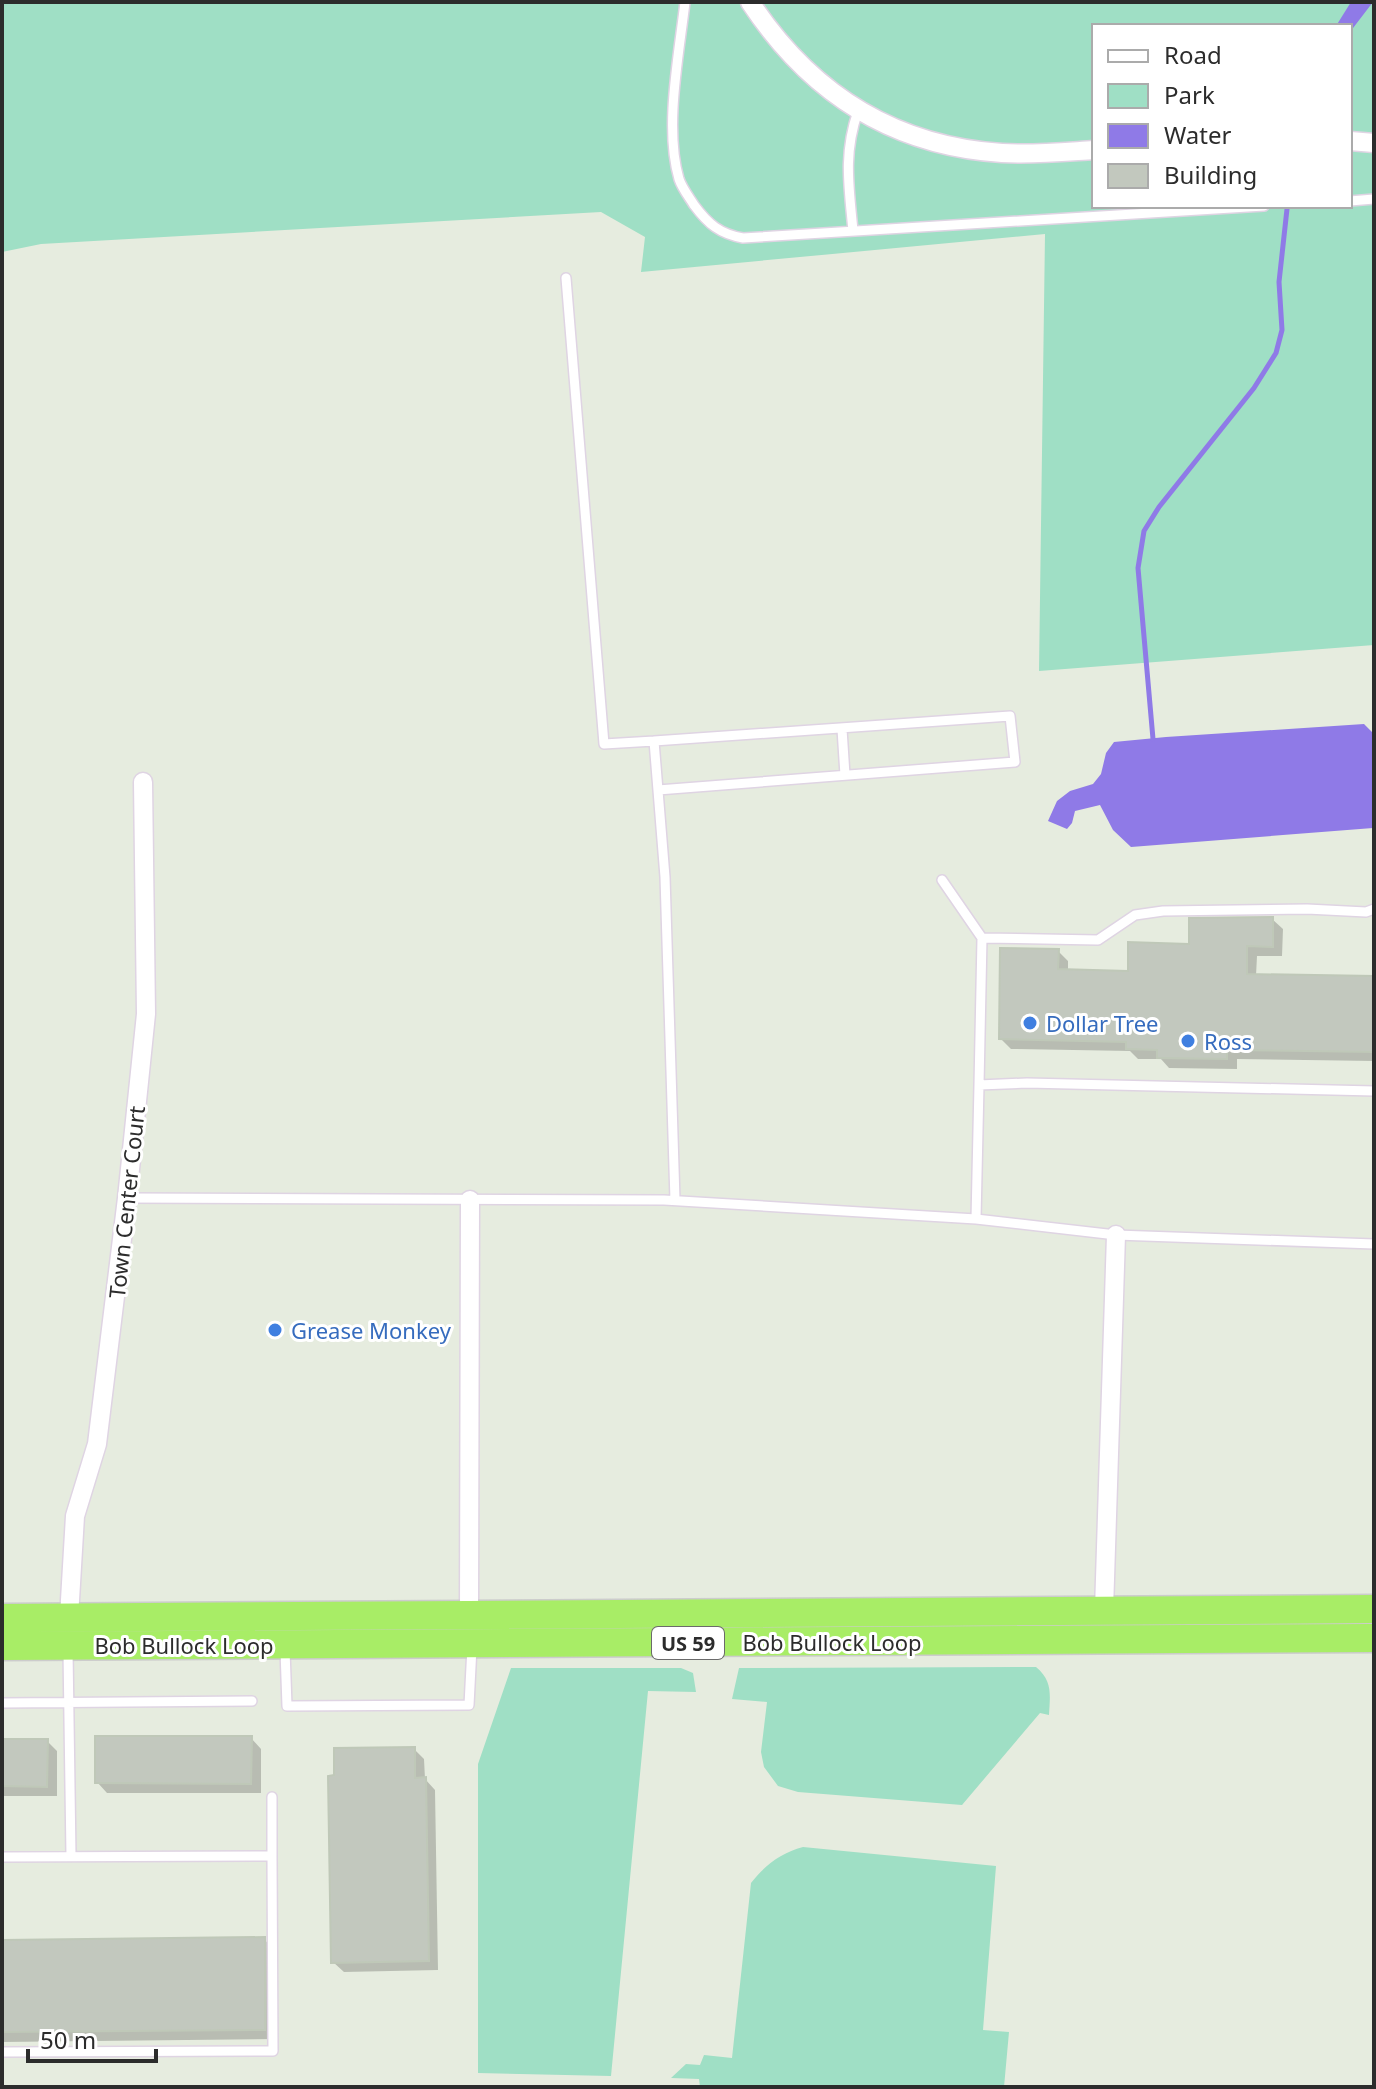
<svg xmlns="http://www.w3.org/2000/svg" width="1376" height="2089" viewBox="0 0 1376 2089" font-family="'Noto Sans',sans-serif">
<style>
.green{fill:#9fdfc5;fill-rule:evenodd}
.water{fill:#8f7ae7}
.shadow{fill:#0003}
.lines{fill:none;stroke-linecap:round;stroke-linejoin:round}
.stream{stroke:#8f7ae7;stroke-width:5}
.building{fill:#c2c8be;stroke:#bfc8b8;stroke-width:2}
.service-casing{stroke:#dfd4e3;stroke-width:12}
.minor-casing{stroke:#dfd4e3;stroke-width:21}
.trunk-casing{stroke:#ccc;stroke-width:31}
.service{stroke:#fff;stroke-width:9}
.minor{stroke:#fff;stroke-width:18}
.trunk{stroke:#a8ed66;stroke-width:28}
.shop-dot{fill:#3f7fe0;stroke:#fff;stroke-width:3}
.labels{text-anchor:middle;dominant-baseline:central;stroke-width:6;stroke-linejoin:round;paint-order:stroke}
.shield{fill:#fff;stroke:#6b6b6b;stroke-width:2}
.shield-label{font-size:20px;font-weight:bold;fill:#2c2c2c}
.shop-label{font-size:22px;fill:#366cbe;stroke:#fff;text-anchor:start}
.street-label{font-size:22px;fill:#2c2c2c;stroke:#fff}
</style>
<rect width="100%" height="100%" fill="#e6ecdf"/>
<path class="green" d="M2 2H1374V645L1039 671 1045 234 641 272 645 237 601 212 41 244 2 252ZM1094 26H1350V206H1094Z
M1036 1667C1053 1681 1050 1695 1049 1715L1040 1713 962 1805 798 1792 778 1786 764 1767 761 1752 767 1702 732 1699 739 1668Z
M511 1668H681L693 1673 696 1692 648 1691 611 2076 478 2073V1764Z
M803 1847 996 1866 983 2030 1009 2032 1004 2087H700L699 2079 671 2078 686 2064 700 2065 704 2055 732 2058 751 1883C765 1865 781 1853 803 1847Z"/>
<path class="water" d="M1351 2H1373L1350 32V26H1336Z
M1364 724 1374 734 1373 828 1131 847 1113 830 1100 805 1075 811 1072 823 1067 829 1048 821 1057 801 1070 791 1093 784 1101 774 1106 753 1114 742 1166 737Z"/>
<path class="shadow" d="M1272 919 1283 929 1282 956H1257L1256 976 1374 978V1061L1237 1059V1069L1169 1068 1161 1059H1138L1130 1051 1011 1049 1001 1039 1058 951 1068 961V972L1130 973 1191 946Z
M251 1738 261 1749V1793H107L97 1782Z
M2 1741H47L57 1751V1796H2Z
M414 1749 424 1759 425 1779 435 1790 438 1970 344 1972 333 1962Z
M264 1939 274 1950 275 2039 2 2042V1942Z"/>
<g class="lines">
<path class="stream" d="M1153 739 1138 568 1144 531 1159 507 1254 388 1276 353 1282 330 1279 282 1287 209"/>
</g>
<path class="building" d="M1273 917V947L1247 946V974L1374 976V1052L1227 1050V1059L1157 1058V1050L1126 1049V1042L999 1039 1000 948 1059 949 1058 969 1128 971V942L1189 944V918Z
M95 1736H252L251 1784 95 1783Z
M2 1739H48L47 1787 2 1786Z
M415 1747V1778L426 1777 429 1961 331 1963 328 1776 334 1775V1748Z
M265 1937V2030L2 2032V1940Z"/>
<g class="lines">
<g class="service-casing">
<path id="service" d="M685 2C679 55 664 128 679 179 682 188 689 197 694 205 708 224 720 234 743 238L1264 206
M1350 201 1374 199
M853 231C849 187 843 154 858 111
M566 278 604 744 654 741 665 877 675 1200
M842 729 845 775
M654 741 1010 716 1015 762 658 790
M942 880 982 938 1098 940 1135 915 1163 911 1307 909 1366 912 1374 909
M979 1085 982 938
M1374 1091 1027 1083 979 1085 976 1219 1116 1235 1374 1244
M127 1198 664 1200 976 1219
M285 1650 287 1706 469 1705 472 1647
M68 1651 71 1856
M2 1703 252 1701
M272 1797V1856
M2 1857 272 1856 273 2051 2 2052"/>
</g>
<g class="minor-casing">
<path id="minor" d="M750 2C810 93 892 146 1002 153 1033 155 1063 152 1094 150
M1350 141 1374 143
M1104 1610 1116 1235
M469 1615 470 1200
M69 1617 75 1516 97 1444 127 1198 146 1014 143 782"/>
</g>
<g class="trunk-casing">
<path id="trunk" d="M2 1618 1374 1609
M2 1646 1374 1638"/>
</g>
<use href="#service" class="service"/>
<use href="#minor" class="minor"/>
<use href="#trunk" class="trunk"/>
</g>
<g class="shop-dot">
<circle cx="1030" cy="1023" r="8"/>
<circle cx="1188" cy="1041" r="8"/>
<circle cx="275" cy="1330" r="8"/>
</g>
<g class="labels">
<rect class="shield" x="652" y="1627" width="72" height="32" rx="6"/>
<g class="shield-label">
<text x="688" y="1643">US 59</text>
</g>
<g class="shop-label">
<text x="1046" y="1023">Dollar Tree</text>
<text x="1204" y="1041">Ross</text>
<text x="291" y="1330">Grease Monkey</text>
</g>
<g class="street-label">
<text transform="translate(126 1202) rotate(-84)">Town Center Court</text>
<text x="832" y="1642">Bob Bullock Loop</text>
<text x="184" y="1645">Bob Bullock Loop</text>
</g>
</g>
<rect width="1376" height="2089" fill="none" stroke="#2c2c2c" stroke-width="8"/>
<rect x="1092" y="24" width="260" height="184" fill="#ffffff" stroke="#ababab" stroke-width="2"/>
<rect x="1108" y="50" width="40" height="12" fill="#ffffff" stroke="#ababab" stroke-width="2"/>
<text x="1164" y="64" font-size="24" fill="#2c2c2c">Road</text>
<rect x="1108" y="84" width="40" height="24" fill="#9fdfc5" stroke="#ababab" stroke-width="2"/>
<text x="1164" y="104" font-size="24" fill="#2c2c2c">Park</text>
<rect x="1108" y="124" width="40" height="24" fill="#8f7ae7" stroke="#ababab" stroke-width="2"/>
<text x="1164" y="144" font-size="24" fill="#2c2c2c">Water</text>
<rect x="1108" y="164" width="40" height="24" fill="#c2c8be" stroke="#ababab" stroke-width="2"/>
<text x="1164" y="184" font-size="24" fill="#2c2c2c">Building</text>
<path d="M28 2049v12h128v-12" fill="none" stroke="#2c2c2c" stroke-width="4"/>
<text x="40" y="2049" font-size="24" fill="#2c2c2c" stroke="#ffffff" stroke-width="6" paint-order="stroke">50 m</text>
</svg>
